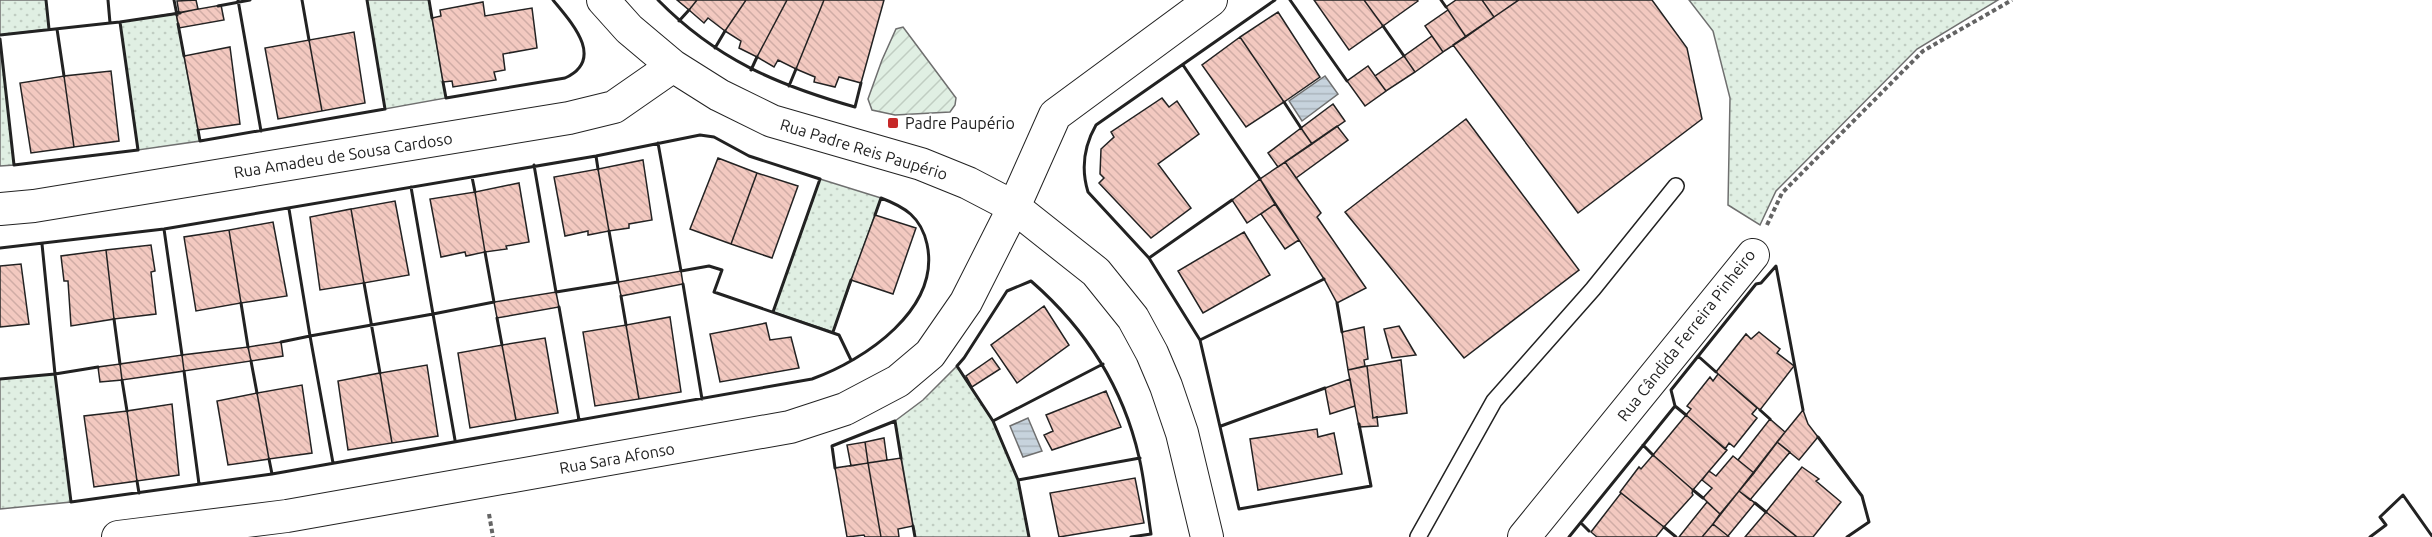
<svg xmlns="http://www.w3.org/2000/svg" width="2432" height="537" viewBox="0 0 2432 537" font-family="Ubuntu,sans-serif">
<style>
.grass{fill:url(#grass-dots);stroke:#6f6f6f;stroke-width:1.5}
.garden{fill:url(#garden-furrows);stroke:#6f6f6f;stroke-width:1.5}
.water{fill:url(#water-rules);stroke:#6f6f6f;stroke-width:1.5}
.building{fill:url(#building-back-hatch);stroke:#222;stroke-width:1.5}
.lines{fill:none;stroke-linecap:round;stroke-linejoin:round}
.service-casing{stroke:#222;stroke-width:18}
.minor-casing{stroke:#222;stroke-width:34}
.path{stroke:#646464;stroke-width:4;stroke-dasharray:4.5 3;stroke-linecap:butt}
.service{stroke:#fff;stroke-width:15}
.minor{stroke:#fff;stroke-width:32}
.wall{stroke:#222;stroke-width:3}
.poi-dot{fill:#c62828;stroke:#fff;stroke-width:2}
.labels{text-anchor:middle;dominant-baseline:central;stroke-width:4.5;stroke-linejoin:round;paint-order:stroke}
.poi-label{font-size:16px;fill:#222;stroke:#fff;text-anchor:start}
.street-label{font-size:16px;fill:#222;stroke:#fff}
</style>
<defs>
<pattern id="grass-dots" width="8" height="8" patternUnits="userSpaceOnUse" patternTransform="scale(1.5)"><rect width="8" height="8" fill="#e0efe3"/><path d="M2 2h.1M6 6h.1" fill="none" stroke="#c0cdc2" stroke-width="1.8" stroke-linecap="round"/></pattern>
<pattern id="garden-furrows" width="10" height="10" patternUnits="userSpaceOnUse" patternTransform="scale(1.5)"><rect width="10" height="10" fill="#e0efe3"/><path d="M-1 1l2-2M0 10L10 0M9 11l2-2" fill="none" stroke="#c0cdc2"/></pattern>
<pattern id="water-rules" width="6" height="5" patternUnits="userSpaceOnUse" patternTransform="scale(1.5)"><rect width="6" height="5" fill="#c7d3dd"/><path d="M0 2.5h6" fill="none" stroke="#abb5bd"/></pattern>
<pattern id="building-back-hatch" width="6" height="6" patternUnits="userSpaceOnUse" patternTransform="scale(1.5)"><rect width="6" height="6" fill="#f3c9c0"/><path d="M-1 5l2 2M0 0l6 6M5-1l2 2" fill="none" stroke="#d0aca5"/></pattern>
</defs>
<rect width="100%" height="100%" fill="#fff"/>
<path class="grass" d="M0 0H46L49 29 0 35Z
M367 0H429L446 98 385 109Z
M1689 0H1998L1917 49 1776 191 1760 225 1728 205 1730 98 1713 31Z
M176 13 200 141 138 150 120 22Z
M0 39 14 165 0 166Z
M820 179 881 198 833 332 773 312Z
M957 366 993 421 1018 480 1029 537H915L895 421 923 400Z
M55 374 71 502 0 509V379Z"/>
<path class="garden" d="M903 27 956 98 955 105 950 112 895 115 872 110 868 99 882 60 896 29Z"/>
<path class="water" d="M1325 76 1338 94 1302 121 1289 101Z
M1028 418 1042 451 1023 457 1010 426Z"/>
<path class="building" d="M196 0 198 9 179 13 177 1Z
M677 0H697L689 10Z
M697 0H746L725 31 708 18 704 23 689 10Z
M746 0H787L757 57 739 48 741 41 725 31Z
M787 0H824L796 69 778 60 774 67 757 57Z
M824 0H884L861 83 839 77 835 87 814 82 815 77 796 69Z
M1314 0H1364L1383 26 1349 50Z
M1364 0H1417L1418 1 1383 26Z
M1456 0H1482L1494 17 1466 37 1446 7Z
M1482 0H1517V1L1494 17Z
M1519 0H1652L1687 48 1702 119 1578 213 1453 45Z
M483 2 485 16 532 8 537 48 503 54 505 70 494 72 496 80 453 87 452 81 443 82 432 18 441 16 440 10Z
M221 5 224 20 179 28 176 13Z
M1448 10 1466 37 1443 52 1425 26Z
M1278 12 1320 77 1284 102 1240 37Z
M354 32 365 103 322 111 309 40Z
M1432 36 1443 52 1415 72 1404 56Z
M1240 37 1284 102 1246 127 1202 65Z
M309 40 322 111 278 119 265 48Z
M230 47 240 124 198 130 184 56Z
M1404 56 1415 72 1386 91 1375 76Z
M1368 66 1386 91 1365 106 1347 81Z
M111 71 119 141 74 147 64 76Z
M64 76 74 147 31 153 20 83Z
M1162 98 1169 107 1177 101 1199 134 1158 164 1191 208 1151 238 1099 183 1104 178 1100 174 1101 149 1114 137 1111 132Z
M1333 104 1345 121 1312 144 1301 128Z
M1466 119 1579 270 1464 358 1345 212Z
M1337 126 1348 140 1296 178 1285 162Z
M1301 128 1312 144 1278 167 1268 153Z
M718 158 757 173 731 244 690 229Z
M643 160 652 220 629 224V228L609 231 598 169Z
M1285 162 1321 213 1317 217 1366 288 1337 303 1324 279 1260 179Z
M598 169 609 231 588 235V231L565 236 554 177Z
M757 173 798 186 772 258 731 244Z
M1260 179 1275 204 1247 223 1232 200Z
M519 183 529 242 506 246 507 249 485 252 475 192Z
M475 192 485 252 466 256 465 252 441 257 430 199Z
M395 201 409 275 364 283 351 209Z
M1275 204 1299 240 1285 249 1261 214Z
M351 209 364 283 320 290 310 217Z
M875 215 916 228 893 294 851 280Z
M273 222 287 296 241 303 229 230Z
M229 230 241 303 196 311 184 237Z
M1244 232 1270 275 1203 313 1178 271Z
M151 245 155 271 151 272 156 314 114 319 106 250Z
M106 250 114 319 71 326 68 281H64L61 256Z
M21 264 29 324 0 327V266Z
M681 271 683 284 621 296 618 282Z
M556 292 559 307 497 318 494 302Z
M1044 306 1069 345 1017 383 991 345Z
M670 317 681 392 639 399 626 325Z
M766 323 770 340 791 337 799 368 720 382 710 334Z
M626 325 639 399 595 406 583 332Z
M1399 326 1416 355 1392 358 1384 329Z
M1364 327 1368 359 1364 360 1365 366 1348 370 1342 332Z
M1759 332 1780 349 1777 353 1794 366 1760 410 1716 372 1746 334 1751 339Z
M545 338 558 413 516 420 502 345Z
M281 342 283 356 251 361 248 347Z
M502 345 516 420 470 428 458 353Z
M248 347 251 361 184 371 182 355Z
M182 355 184 371 122 380 120 364Z
M992 358 1000 369 972 387 966 376Z
M1401 360 1407 413 1373 418 1367 366Z
M120 364 122 380 100 382 98 367Z
M427 365 438 436 392 443 380 373Z
M1367 366 1373 418 1377 417 1378 426 1359 427 1348 370Z
M380 373 392 443 348 450 338 381Z
M1718 374 1757 408 1752 414 1757 418 1734 447 1729 443 1725 449 1686 415 1691 409 1687 406 1710 377 1713 381Z
M1350 379 1355 406 1330 414 1325 388Z
M302 385 312 453 269 459 257 393Z
M1106 391 1121 427 1052 450 1044 435 1053 431 1046 415Z
M257 393 269 459 228 465 217 401Z
M172 404 179 475 137 481 127 411Z
M1803 410 1808 424 1818 437 1799 460 1777 442Z
M127 411 137 481 94 487 84 416Z
M1686 415 1727 450 1693 490 1653 455Z
M1770 419 1785 432 1754 473 1738 460Z
M1317 429 1318 437 1334 433 1342 474 1258 490 1250 439Z
M884 438 887 460 868 463 865 442Z
M865 442 868 463 851 466 847 445Z
M1777 442 1790 452 1750 500 1739 491Z
M1653 455 1693 490 1692 493 1693 495 1664 527 1620 492 1639 467 1641 469Z
M1733 456 1754 473 1720 514 1703 498 1712 488 1702 480 1709 471 1716 476Z
M901 458 913 526 898 529 899 537H881L868 463Z
M868 463 881 537H865L864 535 847 537 835 468Z
M1802 467 1819 479 1816 481 1841 502 1813 537H1797L1766 512Z
M1135 478 1144 523 1059 537 1050 493Z
M1739 491 1755 503 1728 536 1713 524Z
M1621 493 1664 527 1656 537H1597L1591 532Z
M1707 502 1720 514 1713 524 1702 537H1679Z
M1766 512 1797 537H1745Z
M1713 524 1728 536 1729 537H1702Z"/>
<g class="lines">
<g class="service-casing">
<path id="service" d="M1418 537 1494 401 1593 289 1676 186"/>
</g>
<g class="minor-casing">
<path id="minor" d="M603 0 629 29 673 66 719 95 772 121 921 164 968 183 1014 207 1096 272 1133 318 1152 353 1166 386 1182 433 1207 537
M0 209 34 206 569 118 614 107 673 66
M118 537 287 516 790 427 845 409 898 381 930 354 966 302 1014 207 1055 115 1211 0
M1524 537 1753 255"/>
</g>
<path class="path" d="M1767 225 1782 193 1923 51 2012 0
M489 514 493 537"/>
<use href="#service" class="service"/>
<use href="#minor" class="minor"/>
<path class="wall" d="M46 0 49 29
M174 0 177 15
M238 0 261 131
M302 0 309 40
M429 0 432 18
M658 0C716 59 777 85 855 107L861 83
M1275 0 1096 125C1084 146 1081 169 1088 192L1149 258 1200 340 1239 509 1371 486 1359 424
M1290 0 1347 81
M1441 0 1446 7
M218 6 250 0
M679 21 689 10
M120 22 180 13
M178 24 184 56
M1383 26 1404 56
M57 29 64 76
M0 35 110 23 108 0
M0 39 14 165 138 150 120 22 110 23
M715 48 725 31
M1183 65 1260 179
M751 70 757 57
M443 82 446 98 565 78C606 59 571 22 553 0
M789 86 796 69
M1284 102 1301 128
M198 130 200 141 385 109 367 0
M658 143 681 271 709 266 722 270 714 292 839 335 851 360
M596 156 598 169
M534 165 556 292 618 282 609 231
M472 177 475 192
M411 187 433 314 494 302 485 252
M289 209 310 336 433 314 455 440
M164 229 182 355
M42 244 55 374 98 367
M0 248 164 229 596 156 700 135 714 137 749 156 820 179 773 312
M1149 258 1232 200
M364 283 380 373
M683 284 702 399
M621 296 626 325
M241 303 248 347
M1337 303 1342 332
M559 307 579 420
M497 318 502 345
M114 319 120 364
M833 332 851 280
M1200 340 1324 279
M281 342 310 336 333 463
M1698 356 1716 372
M251 361 257 393
M184 371 199 484
M0 379 55 374 71 502 272 474 812 379C865 360 941 309 927 244 921 217 905 207 881 198L875 215
M122 380 127 411
M1675 406 1686 415
M1760 410 1770 419
M993 421 1103 364
M1221 426 1325 388
M1818 437 1862 496 1869 522 1847 537
M1643 445 1653 455
M269 459 272 474
M835 468 832 446 895 421 901 458
M1018 480 1140 458
M137 481 139 493
M1693 490 1703 498
M1755 503 1766 512
M1581 523 1589 531
M913 526 915 537
M1664 527 1676 537
M1029 537 1018 480 993 421 957 366 964 358 1007 291 1031 281C1085 328 1123 387 1139 457 1145 482 1147 509 1151 534L1131 537
M1569 537 1675 406 1671 390 1756 284 1761 283 1776 266 1803 410
M2370 537 2386 525 2380 517 2403 495 2432 536"/>
</g>
<rect class="poi-dot" x="887" y="117" width="12" height="12" rx="3"/>
<g class="labels">
<g class="poi-label">
<text x="905" y="123">Padre Paupério</text>
</g>
<g class="street-label">
<text transform="translate(864 149) rotate(17)">Rua Padre Reis Paupério</text>
<text transform="translate(343 155) rotate(-9)">Rua Amadeu de Sousa Cardoso</text>
<text transform="translate(1686 335) rotate(-52)">Rua Cândida Ferreira Pinheiro</text>
<text transform="translate(617 458) rotate(-10)">Rua Sara Afonso</text>
</g>
</g>
</svg>
